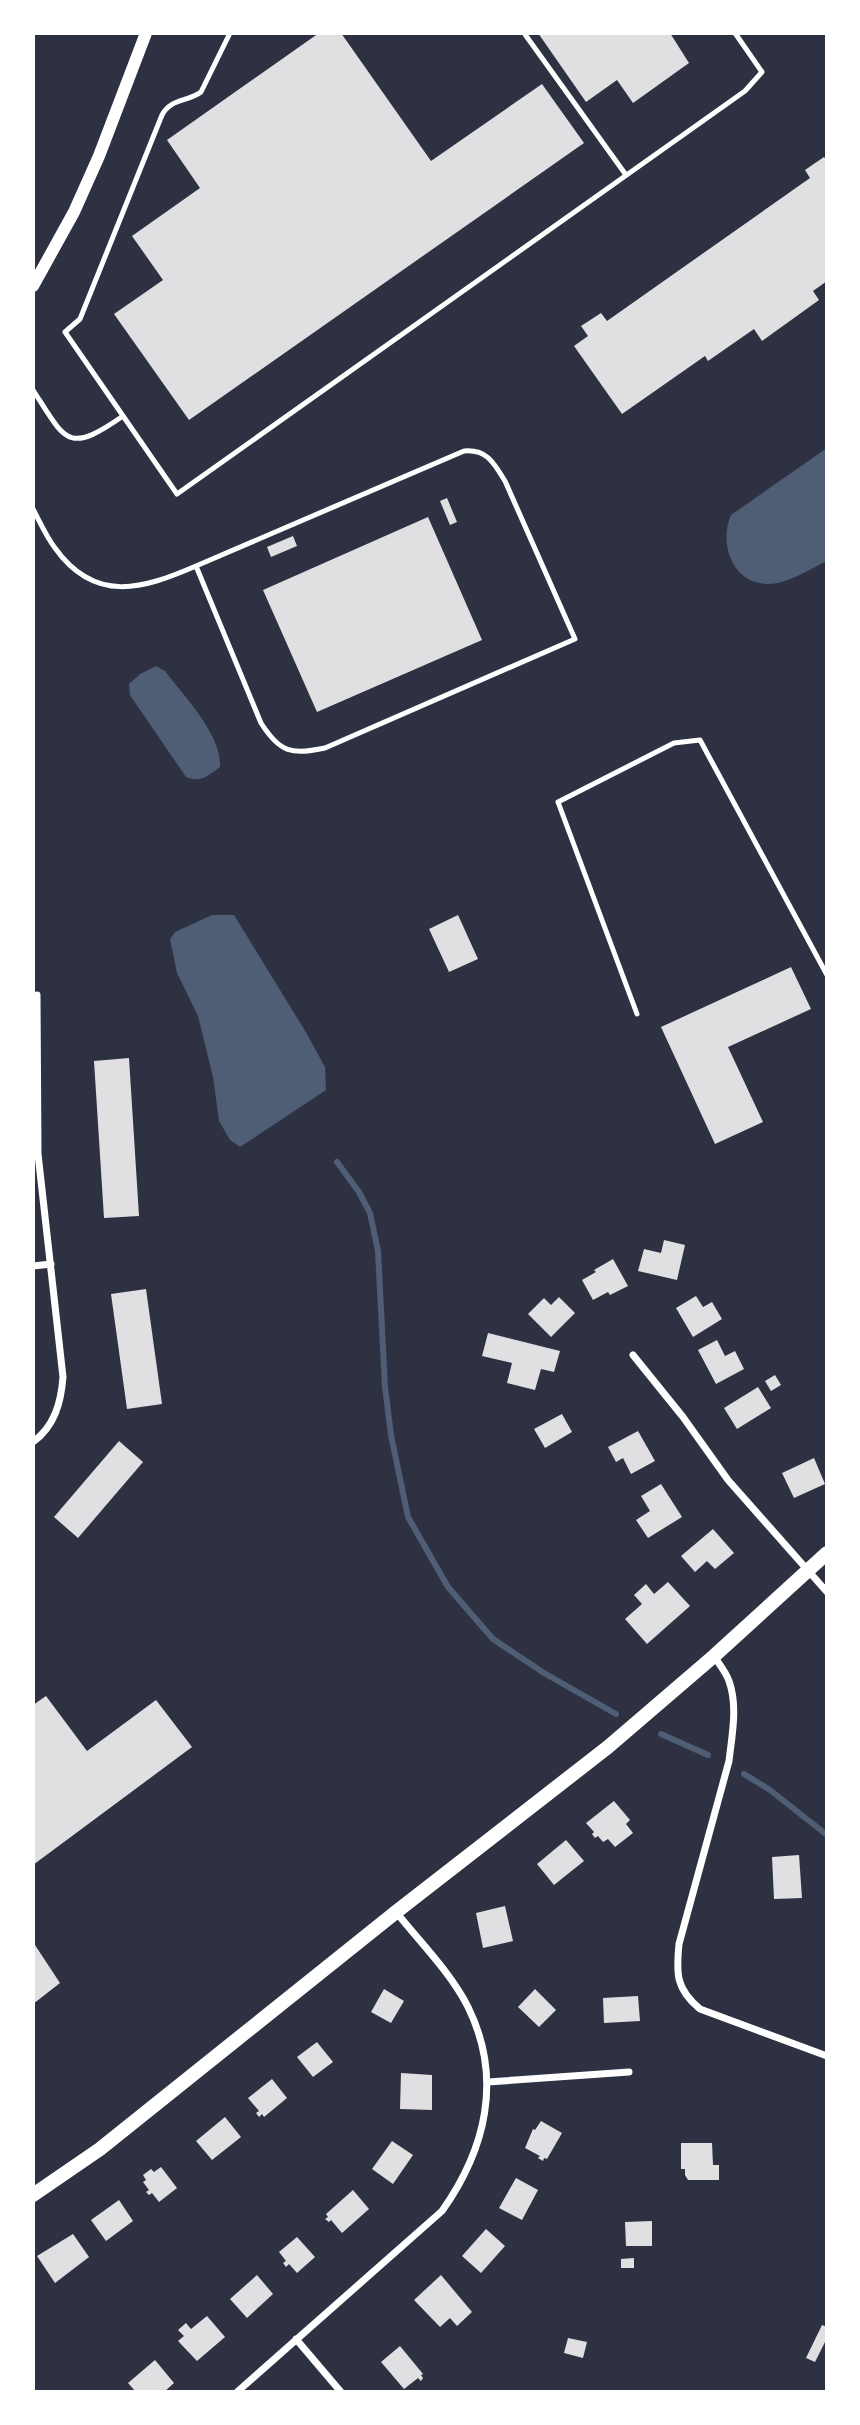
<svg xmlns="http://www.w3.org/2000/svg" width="860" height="2425" viewBox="0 0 860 2425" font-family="'Noto Serif',serif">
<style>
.water{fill:#4f5d75}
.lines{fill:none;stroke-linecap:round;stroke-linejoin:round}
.stream{stroke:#4f5d75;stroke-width:6}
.building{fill:#e0e0e3}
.service{stroke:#fff;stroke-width:5}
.minor{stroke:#fff;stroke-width:7}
.tertiary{stroke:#fff;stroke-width:12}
.secondary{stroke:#fff;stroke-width:14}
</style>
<rect width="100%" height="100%" fill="#2d3142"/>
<path class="water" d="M827 448V561C808 570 788 584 767 584 731 583 719 542 731 515Z
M156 666 165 671C184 696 222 735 220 767 208 776 201 783 186 777L130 695 129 684 140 674Z
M212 915H234L307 1034 325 1067 326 1090 240 1147 230 1140 219 1121 213 1077 198 1016 177 973 170 939 175 932Z"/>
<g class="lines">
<path class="stream" d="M337 1162 359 1192 370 1213 378 1251 385 1387 391 1435 408 1517 448 1587 493 1639 544 1673 616 1714
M661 1734 708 1755
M744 1774 770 1790 827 1835"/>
</g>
<path class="building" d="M319 33H341L431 161 542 84 584 143 189 420 114 314 163 280 132 236 200 188 167 140Z
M538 33H670L689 63 633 103 617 80 586 102Z
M824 157 827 161V281L813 291 819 300 762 341 754 329 708 361 705 356 622 414 574 346 588 336 581 326 601 313 607 321 810 178 805 170Z
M447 498 457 522 450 525 440 501Z
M428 517 482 640 317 712 263 590Z
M293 536 297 546 271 557 267 547Z
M458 915 478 959 449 972 429 929Z
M791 967 811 1009 728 1047 763 1122 715 1144 661 1027Z
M129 1058 139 1216 104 1218 94 1061Z
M664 1240 685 1245 677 1280 638 1271 644 1249 661 1253Z
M613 1259 628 1286 610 1295 608 1292 593 1300 582 1280 596 1272 594 1270Z
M146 1289 162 1404 127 1409 111 1294Z
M696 1296 703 1307 712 1302 722 1319 693 1337 676 1308Z
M559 1297 575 1313 551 1337 528 1314 544 1298 551 1305Z
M488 1333 560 1351 554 1372 541 1369 535 1390 507 1383 512 1363 482 1356Z
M717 1340 725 1356 735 1351 744 1369 716 1384 698 1350Z
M775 1375 781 1385 771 1391 765 1381Z
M758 1387 771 1408 737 1429 724 1408Z
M562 1414 572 1432 545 1448 534 1429Z
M638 1431 655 1461 631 1474 623 1458 616 1462 608 1447Z
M119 1441 143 1462 78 1538 54 1517Z
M814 1458 825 1484 794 1498 782 1473Z
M661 1484 682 1517 648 1538 636 1520 650 1511 641 1496Z
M713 1529 734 1553 715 1569 707 1561 695 1572 681 1556Z
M668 1582 690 1606 647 1644 625 1619 642 1604 634 1595 646 1584 654 1594Z
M46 1696 87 1751 156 1700 192 1747 33 1865V1705Z
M614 1801 630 1820 626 1824 633 1833 615 1847 608 1839 603 1842 598 1836 595 1838 592 1834 594 1832 586 1823Z
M566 1840 584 1861 554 1885 537 1864Z
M799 1855 802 1898 774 1899 772 1857Z
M505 1906 513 1941 483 1948 476 1913Z
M33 1942 60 1983 33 2004Z
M384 1989 404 2001 391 2023 371 2012Z
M535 1989 556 2010 539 2027 518 2007Z
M638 1996 640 2021 604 2023 603 1998Z
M317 2042 333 2062 313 2077 297 2057Z
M401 2073 432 2075V2110L400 2109Z
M272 2079 287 2098 264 2117 262 2114 259 2117 256 2113 259 2111 248 2098Z
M225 2117 241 2137 212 2160 196 2141Z
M541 2121 562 2133 547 2159 544 2158 543 2161 538 2158 540 2156 525 2148 533 2129 535 2130Z
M392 2141 413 2155 393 2184 372 2169Z
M681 2143H712L713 2165H719V2180H688L685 2175V2169H681Z
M161 2167 177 2188 159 2202 152 2193 149 2195 146 2192 149 2190 143 2182 146 2180 143 2175 151 2169 154 2172Z
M516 2178 538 2190 522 2220 499 2208Z
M353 2190 369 2209 342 2233 331 2220 329 2222 325 2219 328 2217 326 2214Z
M119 2200 133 2221 106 2241 91 2220Z
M652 2221V2246H626L625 2222Z
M486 2229 505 2246 481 2273 462 2256Z
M73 2234 89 2257 55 2283 37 2256Z
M297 2237 315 2257 297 2273 289 2264 286 2267 283 2263 286 2261 279 2252Z
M634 2258V2268H621V2259Z
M257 2275 273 2294 247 2318 230 2299Z
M441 2275 472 2312 457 2326 450 2318 440 2327 414 2300Z
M207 2316 225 2337 197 2361 178 2341 184 2336 178 2330 186 2323 191 2329Z
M822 2325 827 2327V2338L815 2362 806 2358Z
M568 2338 587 2342 583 2358 564 2353Z
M400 2346 423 2374 421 2375 423 2378 421 2381 418 2378 404 2389 381 2362Z
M155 2360 174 2383 164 2392H136L128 2383Z"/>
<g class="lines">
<path class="service" d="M230 33 201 92C188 102 171 98 162 115L80 319 65 332 177 494 745 91 762 72 735 33
M524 33 626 175
M33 390C66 441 67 455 123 416
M33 509C40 522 46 536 55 548 95 604 143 589 196 566L261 723C280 753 292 755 325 748L575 639 505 481C494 463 487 449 464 451L196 566
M637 1014 558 802 674 743 700 740 827 975"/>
<path class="minor" d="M33 1266 51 1264
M633 1355 683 1417 728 1480 827 1592
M33 1442C55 1426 61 1402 63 1377L38 1154 37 995
M714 1656C719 1664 726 1672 729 1681 738 1706 732 1735 729 1761L679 1944C676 1974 676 1989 700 2009L827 2056
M488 2082 629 2072
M296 2339 341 2392
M237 2392 442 2211C486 2149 503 2078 468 2007 451 1973 420 1942 396 1912"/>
<path class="tertiary" d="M33 286 74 212 99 156 146 33"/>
<path class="secondary" d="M33 2195 100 2149 396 1912 608 1747 714 1656 827 1553"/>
</g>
<rect width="860" height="2425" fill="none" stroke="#ffffff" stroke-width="70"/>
</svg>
